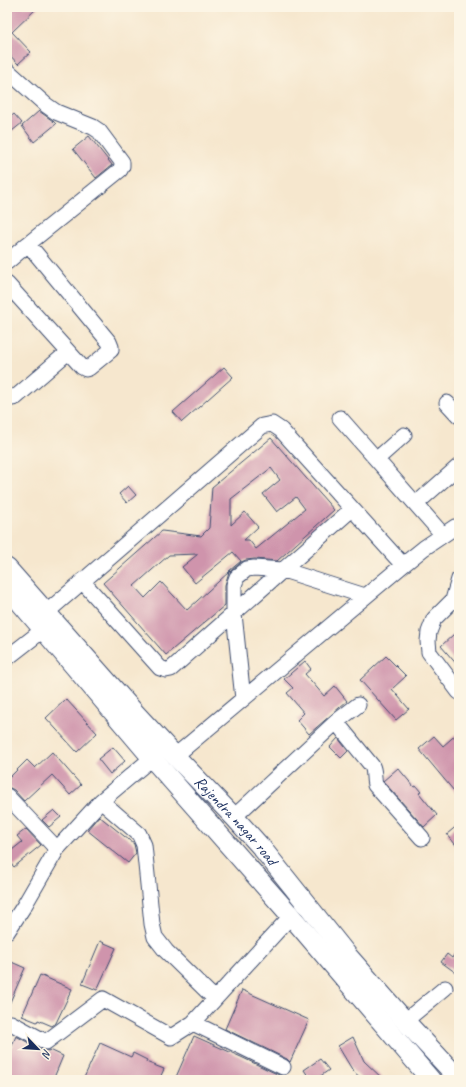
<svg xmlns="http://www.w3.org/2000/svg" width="466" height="1087" viewBox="0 0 466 1087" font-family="Caveat,sans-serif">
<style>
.building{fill:#cf94ac;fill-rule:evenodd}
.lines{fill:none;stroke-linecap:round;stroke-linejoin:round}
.minor-casing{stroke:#3c4b6f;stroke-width:17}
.major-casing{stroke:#3c4b6f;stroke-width:21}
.minor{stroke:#fff;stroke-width:15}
.major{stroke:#fff;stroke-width:19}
.labels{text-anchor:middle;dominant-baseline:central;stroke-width:3;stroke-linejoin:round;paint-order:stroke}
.street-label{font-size:16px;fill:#1b2f5e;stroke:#fcf5e5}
</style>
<rect width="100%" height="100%" fill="#fcf5e5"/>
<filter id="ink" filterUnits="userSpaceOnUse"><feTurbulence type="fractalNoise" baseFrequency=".025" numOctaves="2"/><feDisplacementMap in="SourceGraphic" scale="8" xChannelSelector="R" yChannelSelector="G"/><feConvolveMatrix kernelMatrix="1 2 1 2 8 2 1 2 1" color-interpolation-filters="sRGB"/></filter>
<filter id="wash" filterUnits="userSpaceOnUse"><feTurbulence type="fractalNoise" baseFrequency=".012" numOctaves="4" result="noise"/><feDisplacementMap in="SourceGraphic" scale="16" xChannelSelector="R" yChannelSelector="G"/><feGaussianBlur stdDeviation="0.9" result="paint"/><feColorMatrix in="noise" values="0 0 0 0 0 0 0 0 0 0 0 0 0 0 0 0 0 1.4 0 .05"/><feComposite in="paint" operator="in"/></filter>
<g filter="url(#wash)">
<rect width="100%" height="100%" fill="#f6e7ce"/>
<g id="blocks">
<path class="building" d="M7 7H38L12 32 31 52 18 64 7 52Z
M39 111 53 121 56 124 34 142 22 126Z
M14 114 22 123 12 131 7 125V120Z
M89 136 112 165 96 178 73 149Z
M224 367 233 377 182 422 173 412Z
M271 438 334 510 277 561 255 559 246 560 241 562 230 572 229 571 241 561 233 552 195 583 182 567 198 554 169 555 134 586 145 598 161 582 187 610 229 572 225 585V605L166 655 103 583 162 531 201 536 209 528 212 487ZM271 468 280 480 263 494 277 512 296 497 305 509 256 549 249 540H244L258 527 245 512 231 525V499Z
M128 486 136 495 127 503 119 494Z
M454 634 459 641V667L441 646Z
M386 656 406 676 392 689 409 709 396 720 360 680Z
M305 661 311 669 305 674 324 696 335 686 347 701 309 734 297 720 304 713 287 693 293 688 284 679Z
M66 699 97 733 77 752 46 718Z
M459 732V797L419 749 434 736 443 746Z
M338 738 348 751 341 758 330 747Z
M113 747 125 761 110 774 98 759Z
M52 752 81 785 70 795 52 775 24 801 14 790 10 788 7 787V780L27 760 35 768Z
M398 768 414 787 416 786 421 792 419 793 437 815 424 827 383 781Z
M54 810 61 817 49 827 42 820Z
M99 816 134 844 136 853 128 863 87 830Z
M459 824V849L447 834Z
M26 829 41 845 14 867 7 859V854L22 842 17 836Z
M100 941 116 948 97 990 82 984Z
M459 947V975L441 962 447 954 452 958Z
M7 960 25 968 7 1009Z
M40 975 72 989 56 1023 52 1026 38 1020 37 1022 22 1016Z
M242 990 309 1020 290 1062 287 1059 225 1029Z
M16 1036 42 1050 50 1051V1050L63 1056 53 1080H7V1057Z
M194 1036 241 1057 279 1075 277 1080H182L176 1077Z
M353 1037 364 1061 384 1080H363L353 1071 338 1046Z
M100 1043 131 1057 133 1053 147 1060 146 1062 164 1069 159 1080H83Z
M320 1059 329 1070 315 1080H311L304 1070Z"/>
</g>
</g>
<g filter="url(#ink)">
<use href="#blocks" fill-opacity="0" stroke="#3c4b6f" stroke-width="1"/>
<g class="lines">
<g class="minor-casing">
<path id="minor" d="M7 70 46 105 56 112 93 127 99 131 122 162V166L120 170 28 244 7 262
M7 284 82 367 86 369 89 368 111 350V347L109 342 28 244
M7 395 13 398 16 397 68 352
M447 403 459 416
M340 418 443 535
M377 459 404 435
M416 504 459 466
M459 579 453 600 434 619 429 632 428 641 429 652 459 692
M82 581 160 668 166 670 171 669 352 509
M47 612 262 426 272 424 281 430 403 565
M7 658 43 630
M243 699 234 614V585L237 577 247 569 254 568 283 570 365 596
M336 722 372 766C375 772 373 777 375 785L422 838
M175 756 403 565 424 548 455 527 459 528
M7 796 57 849
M101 801 139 834 144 845 152 924 155 937 166 951 215 999
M234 817 336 722 358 705
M7 932 24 906 57 849 101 801 152 758
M405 1021 445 988
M11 1023 46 1042 103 999 171 1037 193 1023 291 916
M193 1023 283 1067"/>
</g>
<g class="major-casing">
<g id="major">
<path id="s1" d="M7 568 136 714 175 756 234 817 261 847 348 956 405 1021 459 1079"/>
<path d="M7 587 152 758 291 916 431 1080"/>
</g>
</g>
<use href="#minor" class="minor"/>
<use href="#major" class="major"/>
</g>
</g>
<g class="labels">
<g class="street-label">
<text stroke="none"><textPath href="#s1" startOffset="341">Rajendra nagar road</textPath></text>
</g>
</g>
<rect width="466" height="1087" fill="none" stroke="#fcf5e5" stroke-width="24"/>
<g transform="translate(38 1049) rotate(115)" stroke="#fcf5e5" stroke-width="3" paint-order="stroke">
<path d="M0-3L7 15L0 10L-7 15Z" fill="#1b2f5e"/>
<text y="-6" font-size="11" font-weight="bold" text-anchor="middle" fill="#1b2f5e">N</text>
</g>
</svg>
